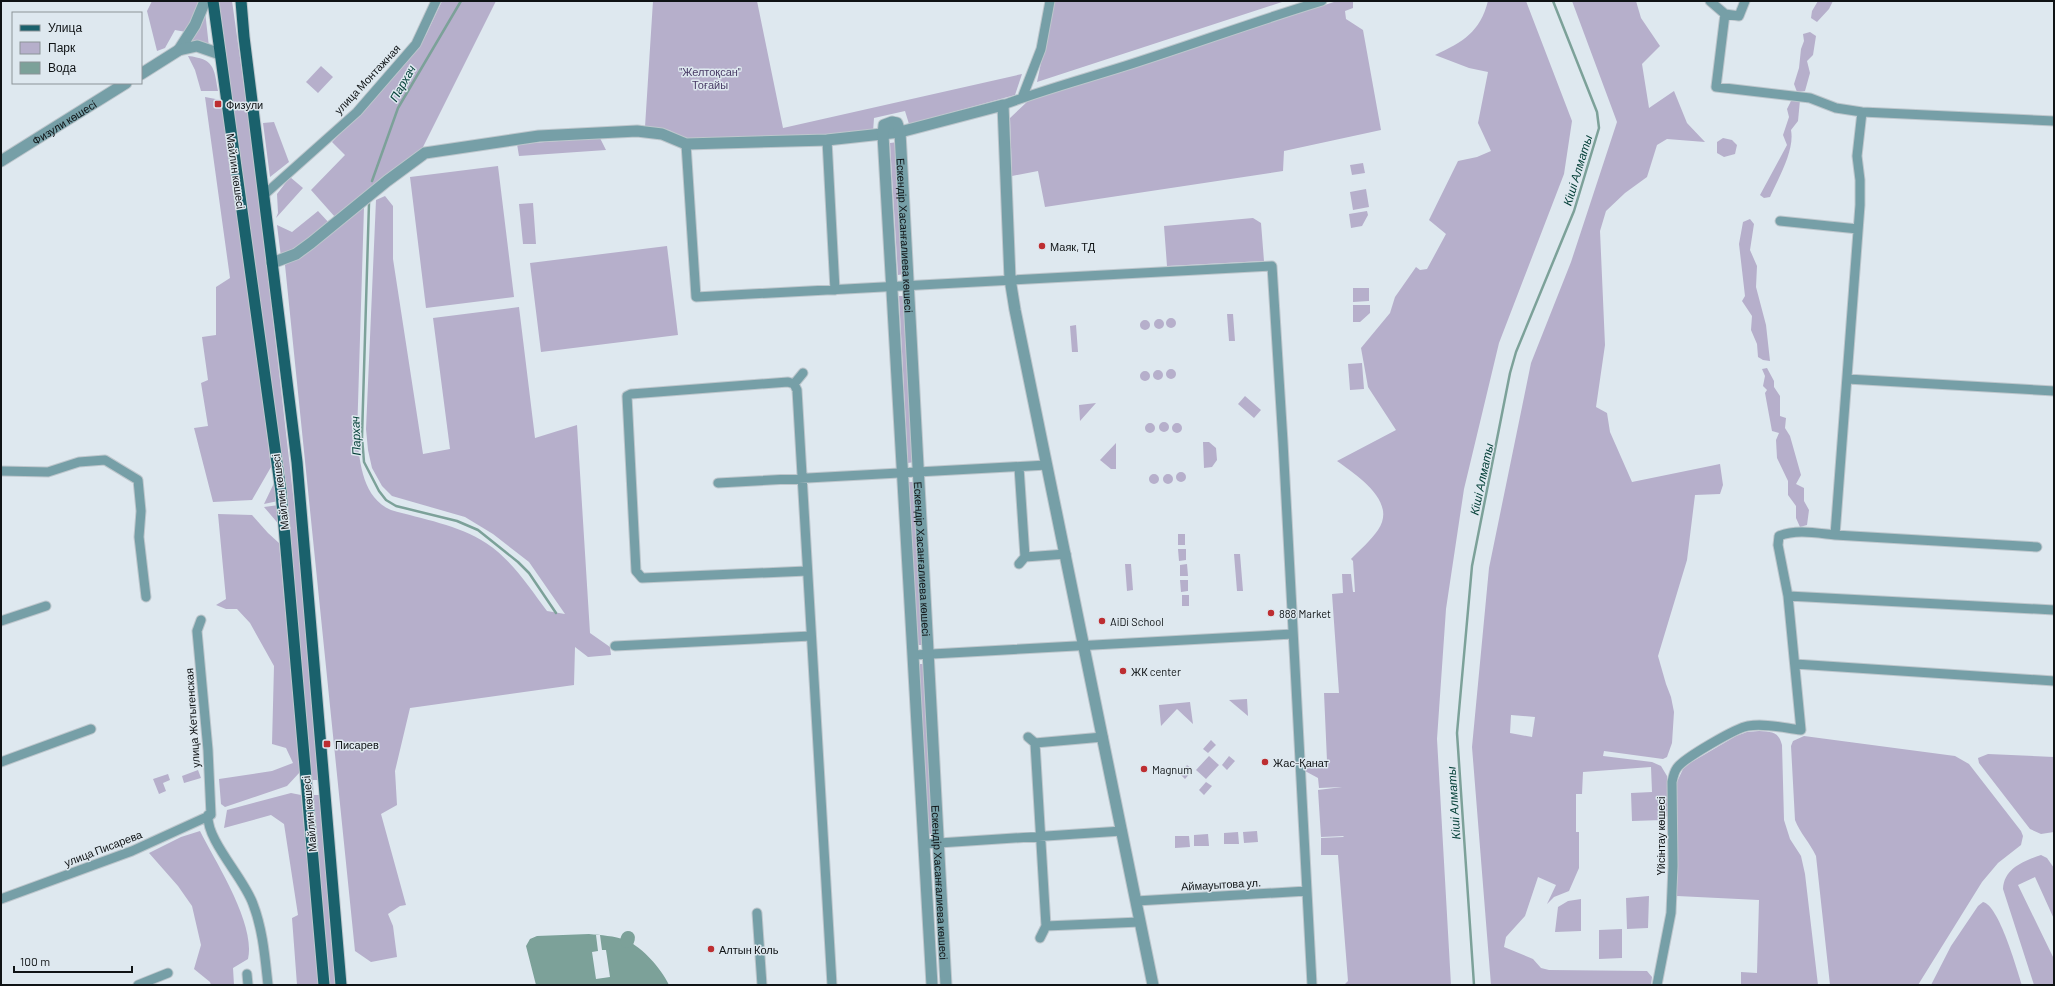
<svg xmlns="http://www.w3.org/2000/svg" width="2055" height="986" viewBox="0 0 2055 986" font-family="Barlow,sans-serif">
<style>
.green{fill:#b6afcb;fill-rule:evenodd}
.water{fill:#7ca199}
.pier{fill:#dee8ef}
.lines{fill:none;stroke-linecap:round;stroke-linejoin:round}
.stream{stroke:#7ca199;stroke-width:2.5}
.river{stroke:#7ca199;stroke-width:14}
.minor-casing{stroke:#bdc6cc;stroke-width:11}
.tertiary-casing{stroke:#bdc6cc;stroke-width:13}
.primary-casing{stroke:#bdc6cc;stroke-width:13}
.minor{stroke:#769fa7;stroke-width:9}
.tertiary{stroke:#769fa7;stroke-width:11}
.primary{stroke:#1a616c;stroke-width:11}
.poi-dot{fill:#bd2e31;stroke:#dee8ef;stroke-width:1.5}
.labels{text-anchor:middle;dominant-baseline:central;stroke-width:3;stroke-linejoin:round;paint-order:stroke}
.park-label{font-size:11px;fill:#493c66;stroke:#dee8ef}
.street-label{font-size:11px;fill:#0f1315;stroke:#dee8ef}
.poi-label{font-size:11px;fill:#0f1315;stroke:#dee8ef;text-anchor:start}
.water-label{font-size:12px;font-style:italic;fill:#013d35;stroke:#dee8ef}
</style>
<rect width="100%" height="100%" fill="#dee8ef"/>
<path class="green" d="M152 1H200L186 32 175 30 165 48 157 51 147 11Z
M215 1H232L256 171 281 389 298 538 320 780H311Z
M442 1H496L421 151 335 217 311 190 345 155 332 142 412 56 426 35Z
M653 1H757L783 128 1022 74 1015 95 909 124 905 111 874 118 873 132 785 137 688 140 669 130 645 127Z
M1054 1H1285L1037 82Z
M1337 1H1353V8L1345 11 1346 19 1363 30 1381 130 1284 151 1283 171 1045 207 1038 171 1012 176 1010 118 1028 101Z
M1488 1H1526L1572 121 1564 174 1499 343 1464 489 1446 609 1437 739 1451 985H1344L1348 981 1338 855H1321V838L1343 837 1344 836 1321 837 1318 790 1342 787 1319 788 1318 778 1305 771 1304 762 1327 761 1324 693H1339L1332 594 1343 593 1342 574H1351L1353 592H1355L1353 561 1351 559C1360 550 1371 540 1378 530 1398 501 1356 475 1337 461L1396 430 1368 387 1361 348 1390 313 1395 297 1416 267 1420 270 1427 269 1446 234 1429 220 1458 161 1477 157 1491 151 1478 123 1488 72 1469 68 1435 55C1463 42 1480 32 1488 1Z
M1572 1H1636L1641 18 1660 46 1642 64 1649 108 1674 91 1687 123 1705 142 1667 139 1657 145 1647 177 1625 193 1606 211 1600 231 1605 345 1596 407 1607 413 1610 432 1632 482 1720 464 1723 485 1720 494 1695 495 1687 560 1658 656 1666 684 1671 697 1674 712 1672 743 1667 757 1663 759 1604 751 1603 756 1652 762 1661 766 1667 776V816L1663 820 1632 821 1631 793 1652 792 1651 767 1583 772 1582 794H1576V832H1579V868L1569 891 1554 897 1547 904 1556 885 1538 877 1525 916 1506 937 1504 947 1533 959 1541 968 1549 970 1647 971 1652 977 1651 985H1491L1472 747 1489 568 1531 363 1571 262 1617 122ZM1511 715 1535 717 1532 737 1510 733Z
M1818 1H1833L1829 9 1817 22 1811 18 1812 11Z
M205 11 209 47 187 42Z
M1810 32 1816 36 1813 55 1807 61 1810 73 1805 91 1797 92 1794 84 1799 68 1801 49 1804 41 1803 34Z
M188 56C214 59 214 67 218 91H201L195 70Z
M321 66 333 77 318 93 306 82Z
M205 97 221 100 246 269 271 467 252 500 213 502 194 428 208 426 201 383 208 380 202 337 216 335V287L230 278Z
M1792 99 1800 100 1798 121 1791 130C1795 150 1778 179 1770 197L1764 198 1760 195 1787 145 1783 135 1789 117 1787 109Z
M274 122 289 162 270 177 263 123Z
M600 138 606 150 519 156 517 144Z
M1723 138 1732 140 1737 145 1735 154 1724 157 1717 153V142Z
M898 142 904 274 898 275 890 143Z
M1363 163 1365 173 1352 175 1350 165Z
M498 166 514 297 426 308 410 177Z
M290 177 303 188 276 218 278 213 277 194Z
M1366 189 1369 207 1353 210 1350 192Z
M385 196 393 206V259L423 454 450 449 433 318 519 307 535 438 577 425 590 633 610 647 611 655 588 657 575 647 574 685 410 708 395 771 397 805 381 814 406 905 400 906 388 914 393 926 397 957 371 962 355 951 285 265 303 255 364 207 357 437C360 464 363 498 391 510 422 519 459 525 486 543 512 560 529 587 547 611L565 614 529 562 493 534 465 517 392 496 382 486 372 468 368 450 366 429 376 200Z
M533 203 536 244H523L519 204Z
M318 211 331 225 310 241 281 257 277 225 292 232Z
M1367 211 1368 215 1362 226 1351 228 1349 214Z
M1253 218 1261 223 1264 261 1167 266 1164 226Z
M1750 219 1754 224 1750 250 1757 266 1756 287 1766 325 1770 361 1763 360 1758 357 1757 344 1751 330 1752 316 1742 301 1745 296 1739 244 1743 222Z
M667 246 678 335 541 352 530 263Z
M1353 288H1369V301L1353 302Z
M899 296H906L914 462 908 463Z
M1353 305H1370V313L1360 322H1353Z
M1227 314H1233L1235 341H1229Z
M1166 323a5 5 0 1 1 10 0a5 5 0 1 1-10 0Z
M1154 324a5 5 0 1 1 10 0a5 5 0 1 1-10 0Z
M1140 325a5 5 0 1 1 10 0a5 5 0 1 1-10 0Z
M1076 325 1078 352H1072L1070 326Z
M1362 363 1364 389 1350 390 1348 364Z
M1767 368 1774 381V387L1780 396V416L1786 418 1785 428 1790 436 1801 475 1796 484 1804 488V501L1809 510 1807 525 1800 527 1796 518V506L1788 495V481L1777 458 1776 440 1779 433 1772 431 1765 393 1767 390 1763 386 1765 376 1762 369Z
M1166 374a5 5 0 1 1 10 0a5 5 0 1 1-10 0Z
M1153 375a5 5 0 1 1 10 0a5 5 0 1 1-10 0Z
M1140 376a5 5 0 1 1 10 0a5 5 0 1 1-10 0Z
M1245 396 1261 410 1254 418 1238 404Z
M1096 403 1080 421 1079 405Z
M1159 427a5 5 0 1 1 10 0a5 5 0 1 1-10 0Z
M1145 428a5 5 0 1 1 10 0a5 5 0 1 1-10 0Z
M1172 428a5 5 0 1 1 10 0a5 5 0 1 1-10 0Z
M1203 442H1209L1216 448 1217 460 1212 467 1204 468Z
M1116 443V469H1111L1100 460Z
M1176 477a5 5 0 1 1 10 0a5 5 0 1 1-10 0Z
M1163 479a5 5 0 1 1 10 0a5 5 0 1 1-10 0Z
M1149 479a5 5 0 1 1 10 0a5 5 0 1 1-10 0Z
M275 481 278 501 264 504Z
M909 482H916L924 645H918Z
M279 505 282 528 264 507Z
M218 514 252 515 268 533 279 543 300 772 287 786 225 807 221 804 219 779 272 771 293 763 286 748 272 744 274 666 250 623 237 609H226L216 605 226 599Z
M1178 534H1185V545H1178Z
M1178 549H1186V560L1179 561Z
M1234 554H1240L1243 591H1237Z
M1125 564H1131L1133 590 1127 591Z
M1187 564 1188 576H1180V565Z
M1180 580H1188V591L1181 592Z
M1182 595H1189V606H1182Z
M919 664H926L936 833 929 834Z
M1247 699 1248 716 1229 700Z
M1190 702 1193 724 1177 709 1161 726 1159 705Z
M1759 731C1772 732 1778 731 1782 745L1784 820 1790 839 1801 856 1805 874 1818 985H1741V972L1757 973 1759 900 1677 896 1676 784 1683 769 1690 763 1736 736 1747 732Z
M1804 736 1955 756 1969 764 2021 831 2023 836 2021 845 1998 863 1982 882 1918 985H1830L1816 856C1810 843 1800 833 1795 820L1791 746 1793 741Z
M1211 740 1216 745 1208 753 1203 749Z
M1988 754 2054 757V832L2041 834 2030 829 1979 763 1978 758Z
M1209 756 1219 765 1206 779 1196 770Z
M1229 756 1235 761 1227 770 1222 765Z
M1187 765 1193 770 1185 779 1180 774Z
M198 770 201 778 184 783 182 776Z
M168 774 170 780 163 783 166 791 159 794 153 779Z
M1206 782 1212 786 1204 795 1199 790Z
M291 793 301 795 319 985H297L292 918 298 915 284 824 271 815 224 828 227 810Z
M313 795H321L336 985H328Z
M200 831C216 863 256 924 248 959L233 968 234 985H211L210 982 194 969 201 945 192 906 178 886 149 853 181 837Z
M1257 831 1258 842 1244 843 1243 832Z
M1238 832 1239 844H1224V833Z
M1208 834 1209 846H1194V835Z
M1175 836H1189L1190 847 1175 848Z
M2041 855 2047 858 2054 868V919L2035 877 2018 885 2054 959V985H2034L2003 889C2004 868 2024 861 2041 855Z
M1649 896 1648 928 1627 929 1626 898Z
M1581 899V931L1555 932 1558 907 1568 901Z
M1983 902C1999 905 2017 970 2022 985H1931L1951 946 1978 906Z
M1622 929V958L1599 959V930Z"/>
<path class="water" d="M589 934C601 935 614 936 626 940 643 948 661 968 669 985H536L526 946 530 939 537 936Z"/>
<path class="pier" d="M596 935H600L602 950H606L610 977 596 979 592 952 598 951Z"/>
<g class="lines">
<path class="stream" d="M372 181 398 108 461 1
M369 203 362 437 364 462 379 491 386 500 396 506 457 521 478 530 518 562 529 573 556 613
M1474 985 1457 733 1472 566 1510 373 1516 352 1574 211 1599 128 1597 112 1553 1"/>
<path class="river" d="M627 941 628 938"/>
<g class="minor-casing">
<path id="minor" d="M1710 1 1725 14
M1725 14 1716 87 1810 98 1836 108 1862 112 2054 121
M1725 14 1739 16 1745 1
M1022 98 1041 49 1050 1
M1003 105C1043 90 1084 79 1125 66 1191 45 1256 21 1322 1
M827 140 835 290
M686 144 696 297 1272 266 1283 442 1312 985
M265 194 357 112 416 44 436 1
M1780 221 1858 229
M1847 379 2054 391
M794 384 803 373
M1 471 48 472 79 462 105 460 138 480 141 511 139 537 146 597
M718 483 1047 465
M1835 535 2037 547
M1025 557 1066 554
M1019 564 1025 557 1019 467
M807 571 642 578 636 571 627 396 631 394 788 382 794 384 797 390 832 985
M1788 596 1778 545 1779 536C1796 529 1816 533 1835 535L1860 205V180L1857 156 1862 112
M1 621 46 606
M615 646 811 636
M914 655 1293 634
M1795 664 2054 681
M1028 737 1035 743 1046 926 1040 938
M1035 743 1103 737
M1 762 91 729
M208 815C206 840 244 878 253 904 263 930 265 958 268 985
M924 844 1122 831
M1 899 132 851 211 815 208 750 197 631 201 620
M1136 901 1307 891
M757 913 762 985
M1046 926 1140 922
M247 974 248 985
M138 985 168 973
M1657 985 1671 913 1673 866 1672 782C1673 777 1674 772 1677 768 1684 758 1736 728 1748 726 1765 723 1784 728 1801 730L1788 596 2054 610"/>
</g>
<g class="tertiary-casing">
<g id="tertiary">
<path d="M179 50 195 25 205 1"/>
<path d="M141 74 179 50 197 46 220 54"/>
<path id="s1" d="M1 161 126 83"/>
<path d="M272 263 296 254 311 243 387 181 425 153 539 136 637 131 662 134 686 144 827 140 900 132 1003 105 1010 279 1015 310 1153 985"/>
<path id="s2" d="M932 985 883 135 884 125 892 122 897 123 900 132 946 985"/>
</g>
</g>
<g class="primary-casing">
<path id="primary" d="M213 1 281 492 324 985
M241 1 244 37 297 462 341 985"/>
</g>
<use href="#minor" class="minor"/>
<use href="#tertiary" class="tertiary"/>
<use href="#primary" class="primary"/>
</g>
<g class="poi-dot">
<rect x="214" y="100" width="8" height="8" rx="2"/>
<circle cx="1042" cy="246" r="4"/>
<circle cx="1271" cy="613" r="4"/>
<circle cx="1102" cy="621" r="4"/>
<circle cx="1123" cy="671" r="4"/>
<rect x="323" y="740" width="8" height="8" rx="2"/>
<circle cx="1265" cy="762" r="4"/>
<circle cx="1144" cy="769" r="4"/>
<circle cx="711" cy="949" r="4"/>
</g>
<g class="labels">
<g class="park-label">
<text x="710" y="71">"Желтоқсан"<tspan x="710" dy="13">Тоғайы</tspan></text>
</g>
<g class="street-label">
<text transform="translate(367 79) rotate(-47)">улица Монтажная</text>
<text stroke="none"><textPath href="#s1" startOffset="74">Физули көшесі</textPath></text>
<text transform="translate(236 171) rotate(82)">Майлин көшесі</text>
<text stroke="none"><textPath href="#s2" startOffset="988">Ескендір Хасанғалиева көшесі</textPath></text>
<text transform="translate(280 492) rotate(-97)">Майлин көшесі</text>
<text stroke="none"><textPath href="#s2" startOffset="1312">Ескендір Хасанғалиева көшесі</textPath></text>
<text transform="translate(192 718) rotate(-94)">улица Жетыгенская</text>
<text transform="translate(309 814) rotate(-95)">Майлин көшесі</text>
<text transform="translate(1660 836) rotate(-90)">Үйсінтау көшесі</text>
<text transform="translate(103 848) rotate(-21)">улица Писарева</text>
<text stroke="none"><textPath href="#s2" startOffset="1636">Ескендір Хасанғалиева көшесі</textPath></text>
<text transform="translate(1221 884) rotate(-3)">Аймауытова ул.</text>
</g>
<g class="poi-label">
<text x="226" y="104">Физули</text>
<text x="1050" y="246">Маяк, ТД</text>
<text x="1279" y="613">888 Market</text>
<text x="1110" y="621">AiDi School</text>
<text x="1131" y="671">ЖК center</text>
<text x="335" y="744">Писарев</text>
<text x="1273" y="762">Жас-Қанат</text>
<text x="1152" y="769">Magnum</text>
<text x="719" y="949">Алтын Коль</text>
</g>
<g class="water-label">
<text transform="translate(402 83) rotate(-60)">Пархач</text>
<text transform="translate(1577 170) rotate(-73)">Кіші Алматы</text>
<text transform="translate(355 436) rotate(-92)">Пархач</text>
<text transform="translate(1481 479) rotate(-78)">Кіші Алматы</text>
<text transform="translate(1453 803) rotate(-94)">Кіші Алматы</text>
</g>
</g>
<rect width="2055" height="986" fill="none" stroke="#0f1315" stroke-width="4"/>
<rect x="12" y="12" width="130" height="72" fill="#dee8ef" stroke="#8b9398"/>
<rect x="20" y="25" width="20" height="6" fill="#1a616c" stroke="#8b9398"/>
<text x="48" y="32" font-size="12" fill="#0f1315">Улица</text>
<rect x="20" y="42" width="20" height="12" fill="#b6afcb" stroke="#8b9398"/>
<text x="48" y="52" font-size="12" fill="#0f1315">Парк</text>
<rect x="20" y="62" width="20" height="12" fill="#7ca199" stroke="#8b9398"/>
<text x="48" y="72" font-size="12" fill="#0f1315">Вода</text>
<path d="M14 966v6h118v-6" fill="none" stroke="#0f1315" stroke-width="2"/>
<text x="20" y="966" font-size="12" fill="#0f1315" stroke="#dee8ef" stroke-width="3" paint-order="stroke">100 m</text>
</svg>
